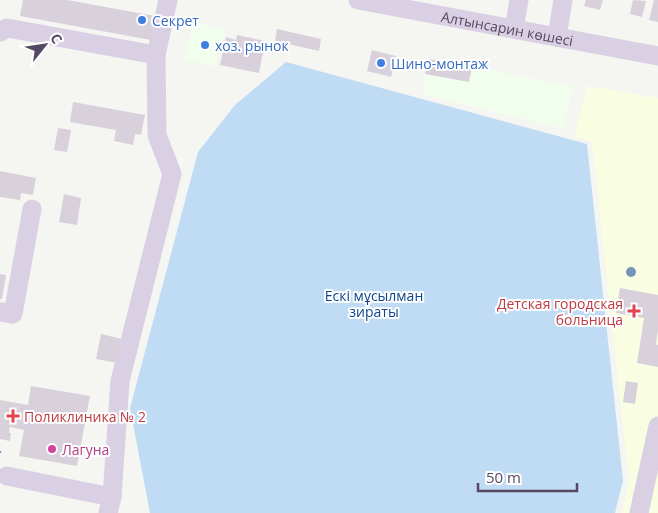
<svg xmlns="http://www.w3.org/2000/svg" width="658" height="513" viewBox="0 0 658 513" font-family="'Open Sans',sans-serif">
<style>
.commercial{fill:#f1feed}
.medical{fill:#f9fee3}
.green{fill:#bfdcf4}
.building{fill:#d8d1db}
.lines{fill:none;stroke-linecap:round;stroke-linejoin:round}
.path{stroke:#739dd6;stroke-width:2.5;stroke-dasharray:4 2.5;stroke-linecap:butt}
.minor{stroke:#dad0e3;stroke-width:19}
.tree{fill:#7694ba}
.shop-dot{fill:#3f7fe0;stroke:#fff;stroke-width:2}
.health-dot{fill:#e0444e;stroke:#fff;stroke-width:2}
.hotel-dot{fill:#d1479c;stroke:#fff;stroke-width:2}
.labels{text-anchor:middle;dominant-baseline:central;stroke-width:4;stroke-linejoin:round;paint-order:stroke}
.shop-label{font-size:14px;fill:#366cbe;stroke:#fff;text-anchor:start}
.street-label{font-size:14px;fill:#564862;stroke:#fff}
.park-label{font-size:14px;fill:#0f458d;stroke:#fff}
.health-label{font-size:14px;fill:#be3a42;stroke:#fff;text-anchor:end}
.hotel-label{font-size:14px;fill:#b23c85;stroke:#fff;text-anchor:start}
</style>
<rect width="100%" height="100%" fill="#f5f5f2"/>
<path class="commercial" d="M193 22 225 29 216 67 185 60Z
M472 67 573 86 564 129 422 94 425 74 469 82Z"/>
<path class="medical" d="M587 86 658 98V513H622L629 481 592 142 574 136Z"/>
<path class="green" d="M286 62 587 144 623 481 615 513H150L130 408 198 152 235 105Z"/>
<path class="building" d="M23 0H67L155 16 151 40 20 16Z
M586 0H603L600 10 584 6Z
M633 0 646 1 642 17 630 14Z
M654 0H658V22L649 20Z
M277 29 321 39 319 51 275 41Z
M237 35 265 41 259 73 220 65 226 37 236 40Z
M372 50 396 56 391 77 367 71Z
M428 59 472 67 469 82 425 74Z
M73 102 145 115 141 135 135 134 133 145 114 141 116 130 70 122Z
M58 128 71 130 67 152 54 150Z
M0 171 36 178 33 195 21 193 20 200 0 197Z
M64 194 81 198 77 225 59 222Z
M0 274 6 275 2 299H0Z
M620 288 658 295V330L656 344 658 345V367L637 363 644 318 616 313Z
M101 334 122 339 118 363 96 359Z
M626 381 638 383 635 404 623 402Z
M31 386 90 396 77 466 19 456 24 430 10 427 9 433H11L10 441 0 439V400L28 405Z"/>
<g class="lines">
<path class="path" d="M0 451V453"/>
<g class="minor">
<path id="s1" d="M358 0 658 56"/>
<path d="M514 29 519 0"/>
<path d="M0 32 7 28 156 55"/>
<path d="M557 37 563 0"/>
<path d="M0 312 13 314 32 209"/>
<path d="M7 476 112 497"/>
<path d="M108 513 112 497 120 381 172 174 157 135 156 55 168 0"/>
<path d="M639 513 658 426"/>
</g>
</g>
<circle class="tree" cx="631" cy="272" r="5"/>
<g class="shop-dot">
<circle cx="142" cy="20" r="5"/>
<circle cx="205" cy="45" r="5"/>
<circle cx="381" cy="63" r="5"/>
</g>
<g class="health-dot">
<path d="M631.5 303.5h5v5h5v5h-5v5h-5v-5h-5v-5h5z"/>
<path d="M10.5 408.5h5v5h5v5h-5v5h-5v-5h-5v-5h5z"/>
</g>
<circle class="hotel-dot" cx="52" cy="449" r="5"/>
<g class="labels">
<g class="shop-label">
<text x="152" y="20">Секрет</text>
<text x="215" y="45">хоз. рынок</text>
<text x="391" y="63">Шино-монтаж</text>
</g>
<g class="street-label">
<text stroke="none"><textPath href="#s1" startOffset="152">Алтынсарин көшесі</textPath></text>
</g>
<g class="park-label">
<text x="374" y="295">Ескі мұсылман<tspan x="374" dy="16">зираты</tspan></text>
</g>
<g class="health-label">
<text x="623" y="303">Детская городская<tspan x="623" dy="16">больница</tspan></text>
<text x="24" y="416" text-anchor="start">Поликлиника № 2</text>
</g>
<g class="hotel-label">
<text x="62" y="449">Лагуна</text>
</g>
</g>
<g transform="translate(45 45) rotate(60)" stroke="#ffffff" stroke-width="4" paint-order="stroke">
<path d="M0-4L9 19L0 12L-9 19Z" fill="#564862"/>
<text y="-8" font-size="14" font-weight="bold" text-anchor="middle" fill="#564862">С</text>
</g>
<path d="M478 483v8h99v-8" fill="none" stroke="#564862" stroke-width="2.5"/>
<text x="486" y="483" font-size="15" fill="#564862" stroke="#ffffff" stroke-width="4" paint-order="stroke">50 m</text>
</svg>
